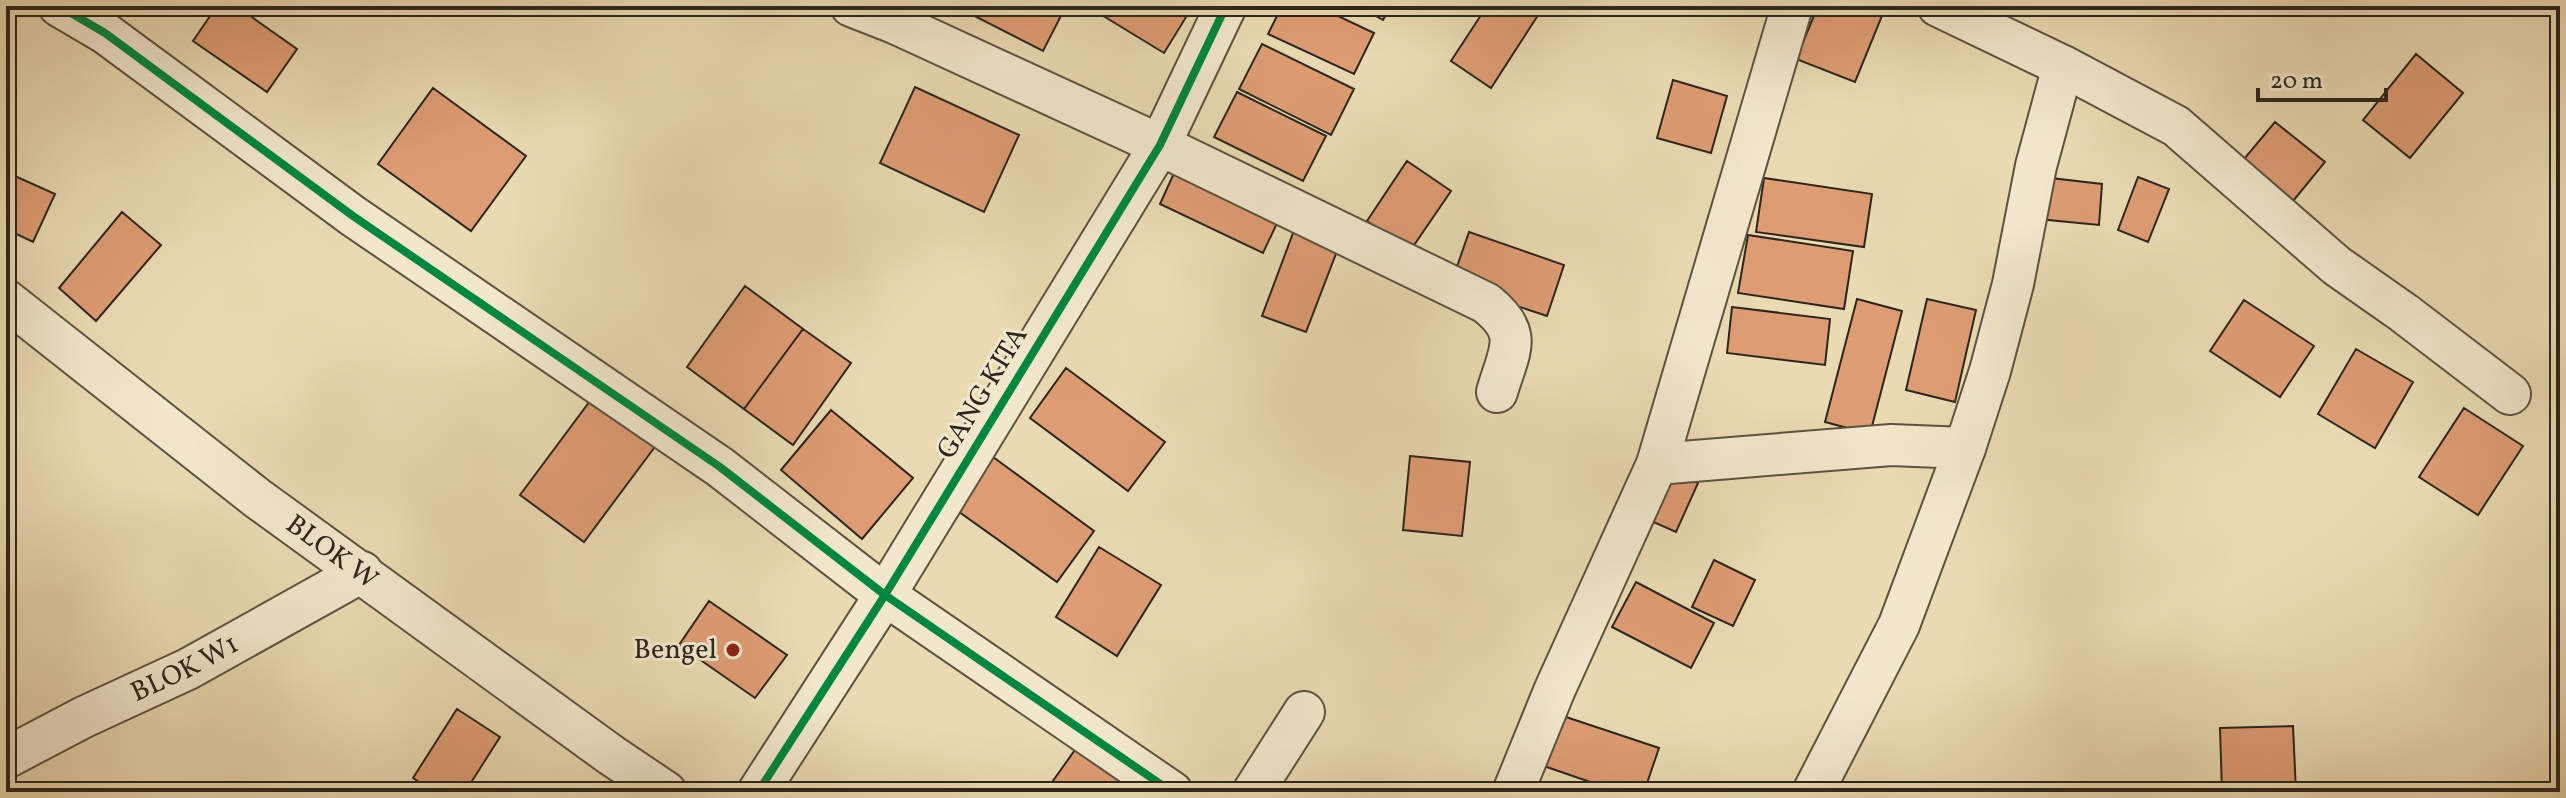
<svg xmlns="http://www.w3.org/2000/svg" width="2566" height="798" viewBox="0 0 2566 798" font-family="Vollkorn,serif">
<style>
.building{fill:#dd9c74;stroke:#2d251c;stroke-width:2}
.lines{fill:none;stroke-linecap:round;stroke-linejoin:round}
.street-casing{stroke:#5c5241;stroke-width:44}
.street{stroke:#f1e7cc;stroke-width:40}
.cycleway-casing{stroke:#f1e7cc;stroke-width:13}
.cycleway{stroke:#00873e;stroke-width:8}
.poi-dot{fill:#8f2418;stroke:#f1e7cc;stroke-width:3}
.labels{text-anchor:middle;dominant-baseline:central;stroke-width:6;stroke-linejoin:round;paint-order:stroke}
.street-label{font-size:28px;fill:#2d251c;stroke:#f1e7cc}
.poi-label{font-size:28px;fill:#2d251c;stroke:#f1e7cc;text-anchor:end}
</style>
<rect width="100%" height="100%" fill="#e9dab1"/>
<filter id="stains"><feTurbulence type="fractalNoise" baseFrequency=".0025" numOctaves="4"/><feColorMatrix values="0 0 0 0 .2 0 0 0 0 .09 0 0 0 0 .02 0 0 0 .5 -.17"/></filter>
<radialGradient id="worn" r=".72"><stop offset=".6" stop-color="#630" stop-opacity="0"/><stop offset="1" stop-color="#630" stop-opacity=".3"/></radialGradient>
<path class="building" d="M217 6H236L297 49 267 92 193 41Z
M955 6H1066L1043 51Z
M1087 6H1185L1191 9 1164 53Z
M1282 6H1317L1374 33 1354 74 1268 34Z
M1358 6H1391L1383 20Z
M1487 6H1544L1491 88 1451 61Z
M1818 6H1886L1855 82 1796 59Z
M1262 44 1354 89 1331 135 1239 89Z
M2416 54 2463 93 2410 158 2363 120Z
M1673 80 1727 96 1711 153 1657 138Z
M915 87 1019 135 984 212 880 163Z
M433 88 526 156 471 231 378 164Z
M1237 92 1326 136 1303 181 1214 137Z
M2275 122 2325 162 2289 206 2239 165Z
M1188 142 1292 191 1263 253 1160 204Z
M1407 161 1451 191 1410 251 1367 221Z
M6 172 55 194 33 242 6 229Z
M2042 177 2102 184 2099 225 2038 219Z
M2138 177 2169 189 2148 242 2118 230Z
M1764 178 1872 194 1864 247 1756 232Z
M1302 209 1347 225 1306 332 1262 316Z
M122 212 161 245 96 321 59 288Z
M1469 232 1564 265 1547 316 1451 284Z
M1748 235 1853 251 1844 309 1738 293Z
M745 286 803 329 744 409 687 367Z
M1857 299 1902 311 1870 434 1825 422Z
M1927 299 1976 310 1955 402 1906 390Z
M2244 300 2314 346 2280 397 2210 351Z
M1732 307 1830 319 1825 365 1727 353Z
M803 329 851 363 793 445 744 409Z
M2356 349 2413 382 2375 448 2318 414Z
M1066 368 1165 442 1128 491 1030 418Z
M596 393 660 440 584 542 520 495Z
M2464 408 2523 446 2478 515 2419 477Z
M831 410 913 478 862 539 781 470Z
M1410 456 1470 462 1462 536 1403 530Z
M993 457 1094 531 1057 582 955 509Z
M1674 472 1698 483 1676 532 1651 521Z
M1099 547 1161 585 1117 656 1056 617Z
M1714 560 1755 580 1733 626 1692 607Z
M1636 582 1714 623 1691 668 1612 627Z
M709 601 787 655 755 698 679 645Z
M457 709 500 737 465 792H434L413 778Z
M1560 715 1659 748 1644 792H1619L1544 766Z
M2293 726 2296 792H2222L2220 728Z
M1087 733 1170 792H1045Z"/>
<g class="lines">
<g class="street-casing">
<g id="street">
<path d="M59 6 105 33 353 216 720 467 885 595 1172 792"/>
<path d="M851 6 897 24 904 6"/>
<path d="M1938 6 2063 66 2176 126 2337 266 2404 313 2510 394"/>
<path d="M897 24 1160 145 1486 303C1525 334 1509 350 1497 392"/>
<path id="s1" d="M6 300 257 498 611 755 666 792"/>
<path d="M1657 464 1891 445 1965 448"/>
<path id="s2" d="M6 758 84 717 188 669 362 572"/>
<path d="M758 792 885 595 1160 145 1226 6"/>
<path d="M1253 792 1304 712"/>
<path d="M1513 792 1555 689 1657 464 1792 6"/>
<path d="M1813 792 1899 625 1965 448 1990 371 2013 284 2036 166 2063 66"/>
</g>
</g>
<use href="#street" class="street"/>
<g class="cycleway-casing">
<path id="cycleway" d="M59 6 105 33 353 216 720 467 885 595 1172 792
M758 792 885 595 1160 145 1226 6"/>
</g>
<use href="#cycleway" class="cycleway"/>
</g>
<circle class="poi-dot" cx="733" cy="650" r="8"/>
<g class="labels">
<g class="street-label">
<text transform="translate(983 393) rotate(-59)">GANG KITA</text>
<text stroke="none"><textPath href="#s1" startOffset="412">BLOK W</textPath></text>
<text stroke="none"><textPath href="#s2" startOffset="200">BLOK W1</textPath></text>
</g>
<g class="poi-label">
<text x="717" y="650">Bengel</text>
</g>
</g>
<rect width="2566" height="798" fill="none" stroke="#e9dab1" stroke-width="32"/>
<rect x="8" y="8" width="2550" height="782" fill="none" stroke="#2d251c" stroke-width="4"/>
<rect x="16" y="16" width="2534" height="766" fill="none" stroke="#2d251c" stroke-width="2"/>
<path d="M2258 88v12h128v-12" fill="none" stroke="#2d251c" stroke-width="4"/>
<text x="2270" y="88" font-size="24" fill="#2d251c" stroke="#f1e7cc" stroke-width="6" paint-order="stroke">20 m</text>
<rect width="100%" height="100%" filter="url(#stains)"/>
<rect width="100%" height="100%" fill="url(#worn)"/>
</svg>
